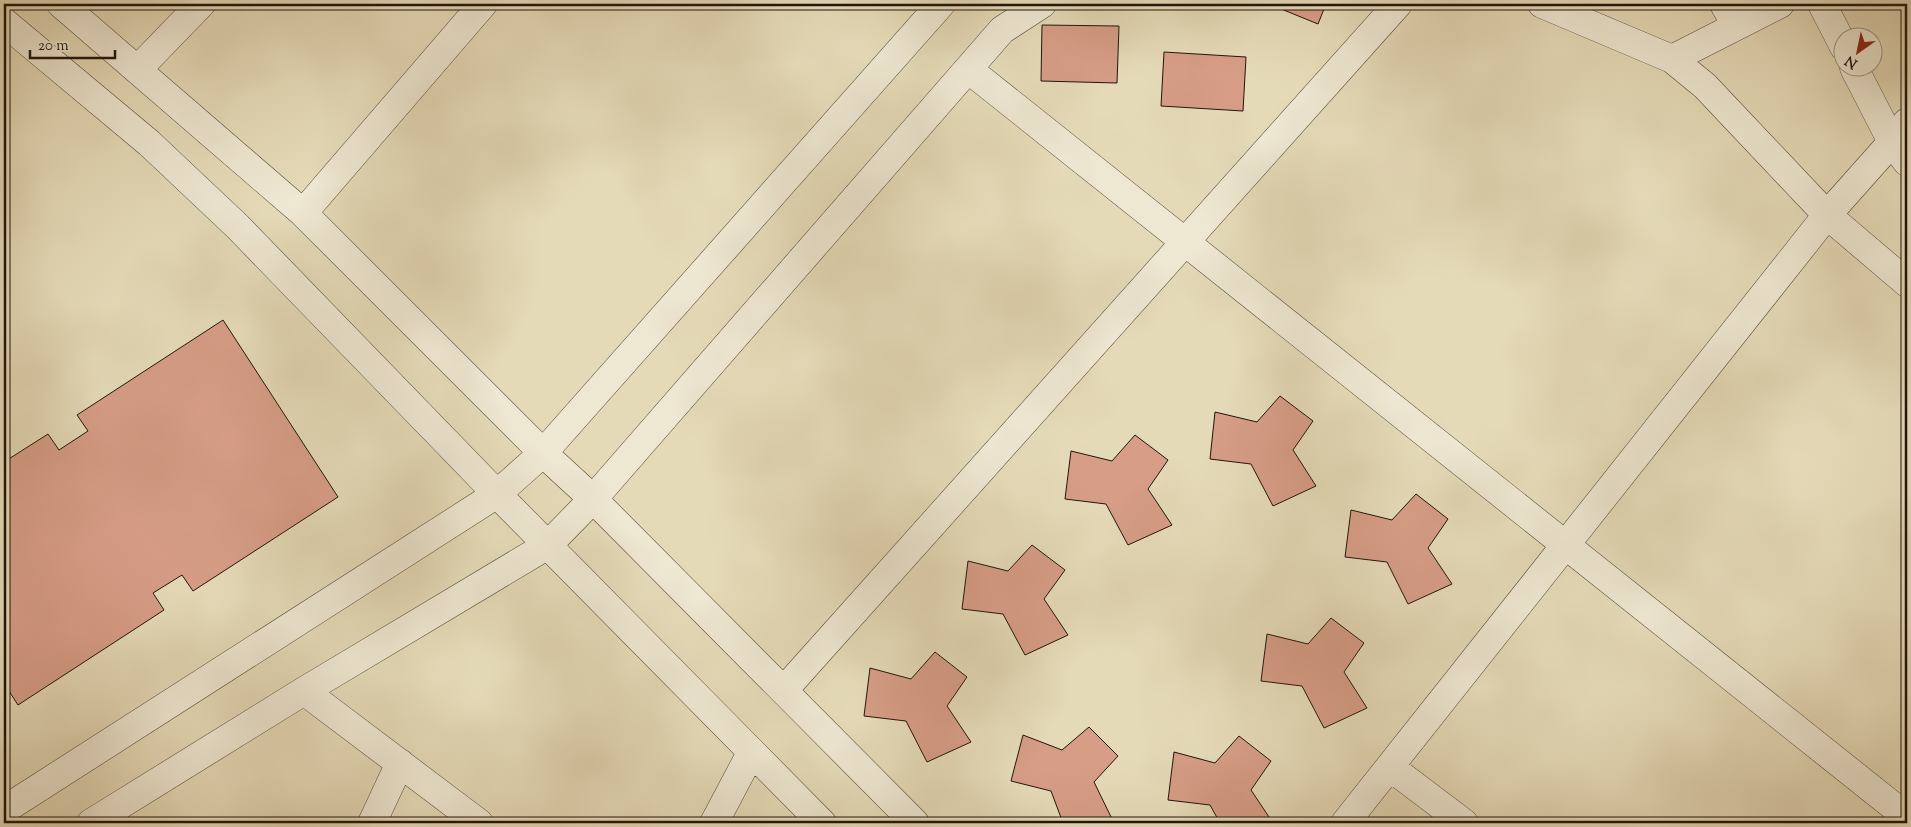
<svg xmlns="http://www.w3.org/2000/svg" width="1911" height="827" viewBox="0 0 1911 827" font-family="'Sorts Mill Goudy',serif">
<style>
.building{fill:#d79d87;stroke:#20150b}
.lines{fill:none;stroke-linecap:round;stroke-linejoin:round}
.minor-casing{stroke:#514636;stroke-width:29}
.minor{stroke:#eee7d1;stroke-width:28}
</style>
<rect width="100%" height="100%" fill="#e5dab8"/>
<filter id="stains"><feTurbulence type="fractalNoise" baseFrequency=".004" numOctaves="4"/><feColorMatrix values="0 0 0 0 .2 0 0 0 0 .09 0 0 0 0 .02 0 0 0 .5 -.17"/></filter>
<radialGradient id="worn" r=".72"><stop offset=".6" stop-color="#630" stop-opacity="0"/><stop offset="1" stop-color="#630" stop-opacity=".3"/></radialGradient>
<path class="building" d="M1269 4H1326L1318 24Z
M1042 25 1119 26 1117 83 1041 81Z
M1164 52 1246 57 1243 111 1161 106Z
M223 320 338 497 193 591 182 575 153 593 164 610 18 705 7 688 4 691V462L48 434 59 450 88 431 77 415Z
M1280 396 1313 421 1293 450 1316 486 1273 506 1251 464 1210 459 1215 412 1257 422Z
M1135 435 1168 460 1148 489 1172 525 1128 545 1106 504 1065 499 1071 451 1112 461Z
M1416 494 1448 519 1428 548 1452 584 1408 604 1387 562 1345 557 1351 510 1392 520Z
M1032 545 1065 570 1044 599 1068 635 1025 655 1003 614 962 609 968 561 1008 571Z
M1331 618 1364 643 1344 672 1367 708 1324 728 1302 686 1261 681 1267 634 1308 644Z
M935 652 967 677 947 706 971 742 927 762 906 721 864 716 870 668 911 679Z
M1089 727 1118 756 1094 782 1113 821 1106 823H1063L1051 791 1011 781 1023 735 1062 750Z
M1239 736 1271 761 1251 790 1273 823H1220L1210 805 1168 800 1174 752 1215 763Z"/>
<g class="lines">
<g class="minor-casing">
<path id="minor" d="M61 4 303 213 543 453 593 499 915 823
M1542 4 1672 59 1705 86 1827 215 1907 283
M1724 4 1736 26
M1822 4 1844 47
M4 22 149 143 237 226 497 494 822 823
M1672 59 1780 4
M1854 68 1892 142 1907 162
M138 69 201 4
M968 69 1907 817
M303 213 483 4
M784 690 1398 4
M304 691 479 823
M1390 767 1464 823
M4 810 497 494 543 453 941 4
M91 823 304 691 548 545 593 499 1002 30 1042 4
M372 823 400 763
M714 823 751 753
M1345 823 1827 215 1892 142 1907 122"/>
</g>
<use href="#minor" class="minor"/>
</g>
<rect width="1911" height="827" fill="none" stroke="#e5dab8" stroke-width="20"/>
<rect x="5" y="5" width="1901" height="817" fill="none" stroke="#20150b" stroke-width="2.5"/>
<rect x="10" y="10" width="1891" height="807" fill="none" stroke="#20150b"/>
<g transform="translate(1858 52) rotate(213)"><circle r="24" fill="#eee7d1" stroke="#9c9382"/>
<path d="M0-4L9 19L0 12L-9 19Z" fill="#8f2418"/>
<text y="-8" font-size="14" font-weight="bold" text-anchor="middle" fill="#20150b">N</text>
</g>
<path d="M30 50v8h85v-8" fill="none" stroke="#20150b" stroke-width="2.5"/>
<text x="38" y="50" font-size="15" fill="#20150b" stroke="#eee7d1" stroke-width="4" paint-order="stroke">20 m</text>
<rect width="100%" height="100%" filter="url(#stains)"/>
<rect width="100%" height="100%" fill="url(#worn)"/>
</svg>
